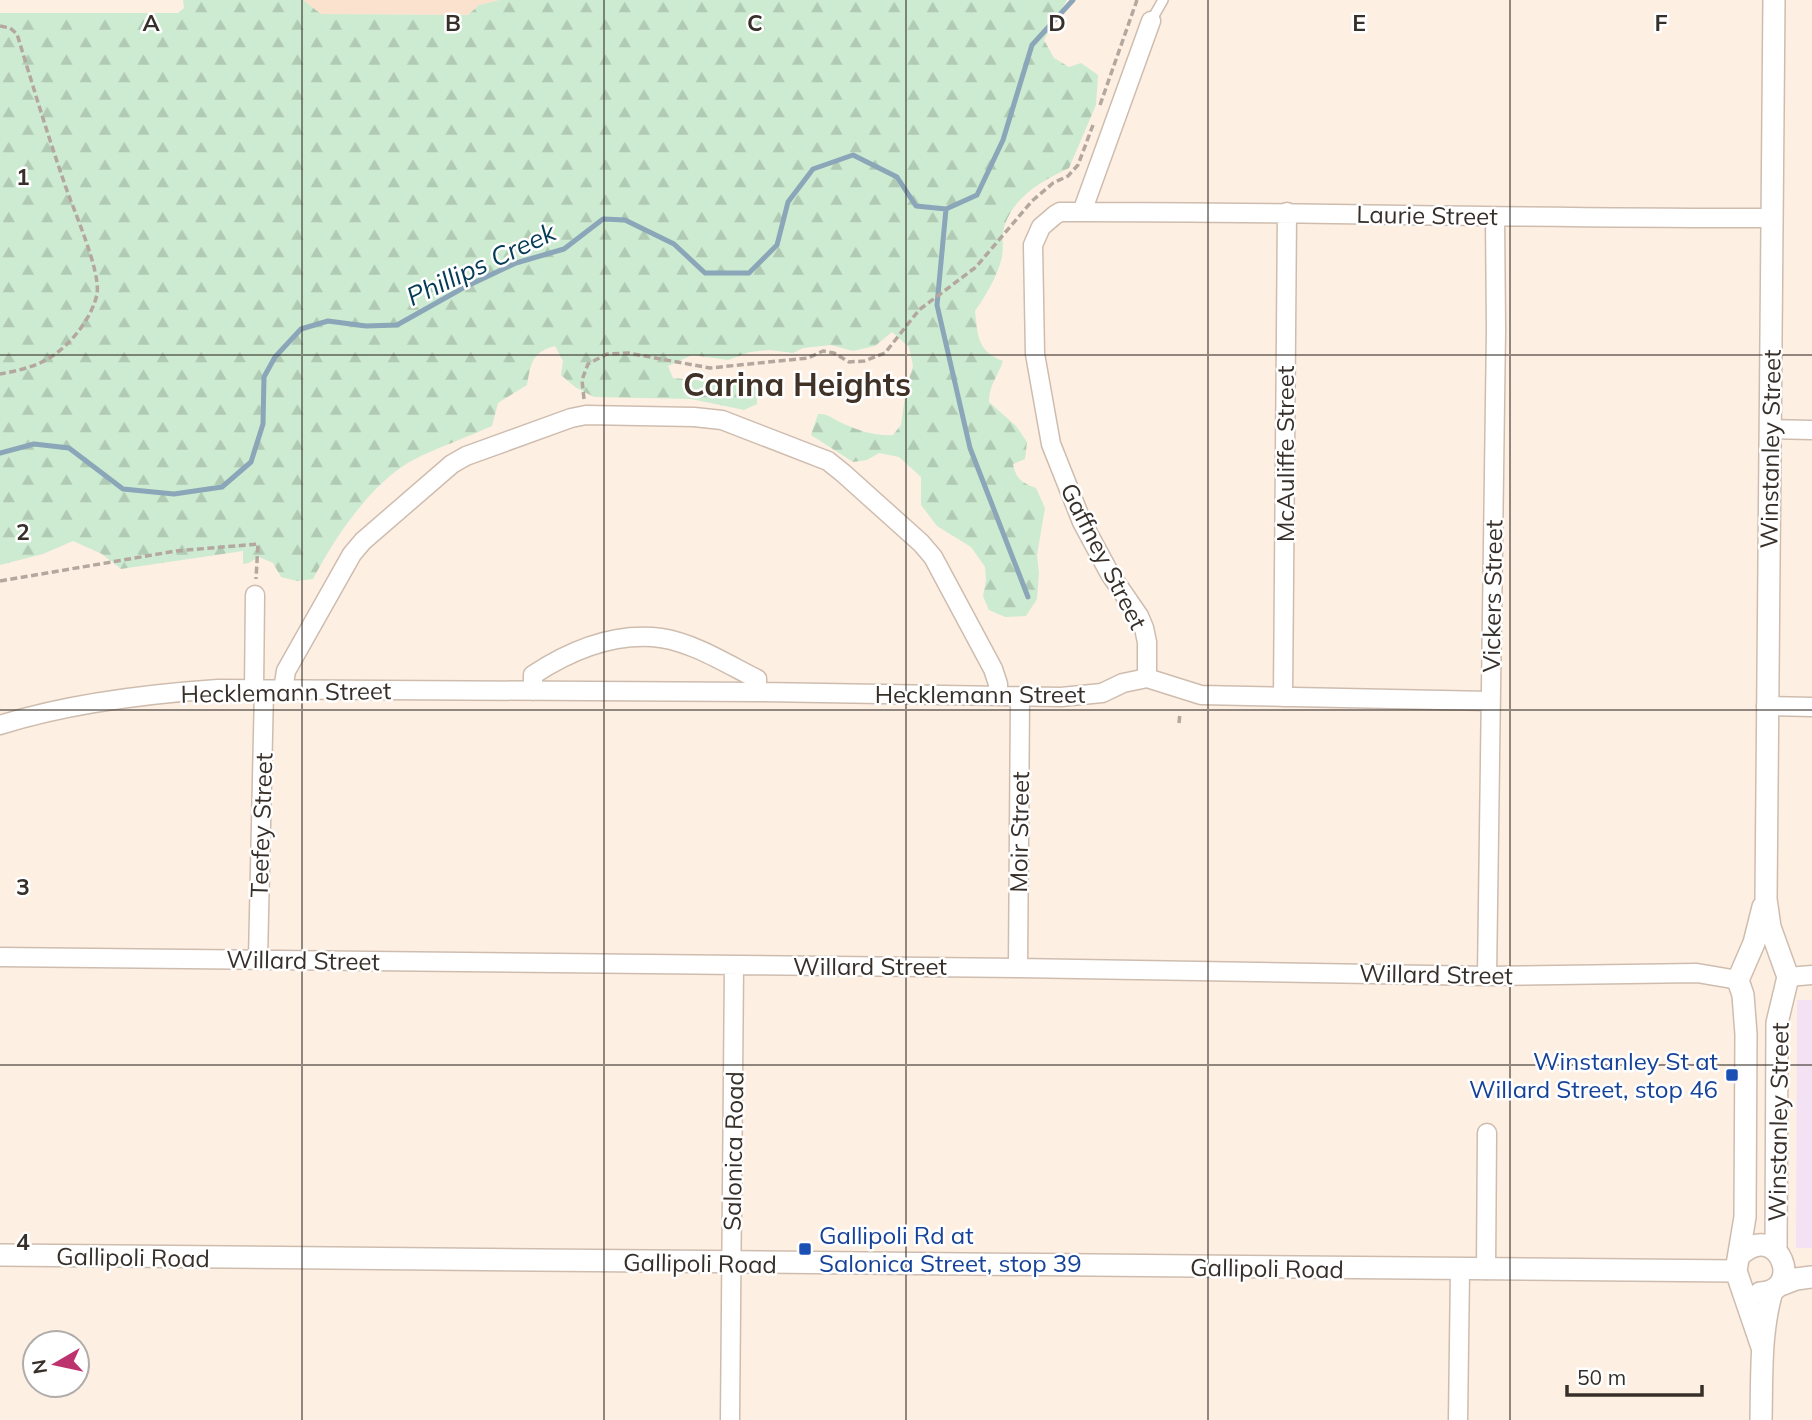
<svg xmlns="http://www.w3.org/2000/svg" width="1812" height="1420" viewBox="0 0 1812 1420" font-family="Mulish,sans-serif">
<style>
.commercial{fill:#f3e2f4}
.built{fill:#fae2ce}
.forest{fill:url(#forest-firs)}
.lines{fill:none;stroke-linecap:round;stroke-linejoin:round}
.stream{stroke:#8aa6b8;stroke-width:5}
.service-casing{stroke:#cebdaf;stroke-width:12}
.minor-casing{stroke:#cebdaf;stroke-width:21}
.tertiary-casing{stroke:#cebdaf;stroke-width:24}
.path{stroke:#b4a89e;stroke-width:3.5;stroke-dasharray:7 3.5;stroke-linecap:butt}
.service{stroke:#fff;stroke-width:9}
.minor{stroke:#fff;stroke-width:18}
.tertiary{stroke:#fff;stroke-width:21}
.grid{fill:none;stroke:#37302a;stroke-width:2;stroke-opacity:0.55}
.transit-dot{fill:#1a4fb4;stroke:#fff;stroke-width:2.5}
.labels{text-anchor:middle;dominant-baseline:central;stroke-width:5;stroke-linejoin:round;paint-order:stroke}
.street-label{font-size:24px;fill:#37302a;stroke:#fff}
.transit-label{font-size:24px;fill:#164399;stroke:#fff;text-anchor:end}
.water-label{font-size:26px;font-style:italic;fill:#053b57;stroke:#fff}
.district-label{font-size:32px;font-weight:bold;fill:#403226;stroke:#fff}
.grid-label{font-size:23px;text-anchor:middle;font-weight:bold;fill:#37302a;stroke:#fff;stroke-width:5;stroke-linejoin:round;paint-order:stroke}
</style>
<defs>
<pattern id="forest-firs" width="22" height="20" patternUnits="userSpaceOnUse" patternTransform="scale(1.75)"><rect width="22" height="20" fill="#cdebd1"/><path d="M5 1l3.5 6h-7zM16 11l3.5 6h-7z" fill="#b1cab4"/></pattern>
</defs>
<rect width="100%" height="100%" fill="#feefe3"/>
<path class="commercial" d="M1797 1000H1812V1248H1796Z"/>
<path class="built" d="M202 0H764L763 16 203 14Z"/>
<path class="forest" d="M183 0H303L321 14 468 15 479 5 500 0H1067L1044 40 1054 58 1069 67 1081 63 1098 75 1096 105 1069 168C1042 181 1016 195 1005 224 1001 235 1004 247 1002 257 997 277 986 295 975 311 978 336 977 351 1003 361 997 378 989 385 989 402L1016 426 1027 442 1025 459 1013 464C1016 479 1022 483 1036 488L1045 508 1037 555 1039 573 1037 599 1026 616 1005 617 989 610 983 596 986 580 985 567 971 547 937 526 921 505V477L899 457 879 453 867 460 853 462 811 435 818 414C828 413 835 420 844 424 860 431 875 436 893 435L901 425 906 389 913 366 909 347 892 332 875 346 853 351 831 345 803 348 793 353 770 350 750 352 728 360 692 355 668 366 673 378 728 383 743 380 757 388V404L744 410 691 399 594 397 575 387 561 375 563 361 555 346C532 352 531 363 527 385L498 403 492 426C466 438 438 447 413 460 371 483 335 537 313 579L297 581 281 577 273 563 259 557 249 563 243 564V551L121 569 102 554 73 541 43 554 0 565V13H178L184 8Z"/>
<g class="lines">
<path class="stream" d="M946 209 937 305 970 448 1028 597
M0 453 34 444 69 448 123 489 174 494 222 487 251 462 263 424 264 377 275 357 301 329 328 321 366 326 397 325 463 288 516 263 564 249 603 219 625 220 674 244 705 273H749L777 245 788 202 813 169 853 155 897 177 916 206 946 209 977 195 1003 140 1032 45 1073 0"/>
<g class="service-casing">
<path id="service" d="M1151 21 1163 0"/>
</g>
<g class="minor-casing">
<path id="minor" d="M1082 212C1312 212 1542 219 1772 218
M1770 429 1812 430
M1147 678V642L1144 628 1139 616 1110 574 1082 522 1051 444 1035 354 1033 245 1041 227 1055 215 1060 212H1082L1151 21
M254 690 255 595
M283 690 286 671 352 554 363 541 452 464 466 456 571 418 586 415 694 417 722 420 828 461 843 473 921 543 933 557 993 669 998 684V696
M533 691V675C571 650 615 632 661 638 694 643 727 664 757 679V692
M1283 697 1287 212
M1766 706 1812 707
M0 725C69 703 146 694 218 689L757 692 1061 697 1102 693 1123 683 1147 678 1201 695 1490 701
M0 957 1018 968 1487 976 1697 973 1738 980
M258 959 264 690
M1018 968 1020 697
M1487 976 1496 330 1495 217
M1788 977 1812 975
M1486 1270 1487 1133
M730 1420 734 965
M1458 1420 1460 1270"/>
</g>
<g class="tertiary-casing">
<path id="tertiary" d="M1774 0 1766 899 1770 927 1788 977 1777 1023 1776 1251
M0 1255 1736 1271
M1740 1255C1778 1219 1806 1291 1760 1293
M1778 1286 1796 1279 1812 1277
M1762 1347 1736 1271 1745 1217 1746 1034 1743 995 1738 980 1754 943 1763 907
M1761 1420C1762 1376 1760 1333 1772 1291"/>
</g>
<path class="path" d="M0 26 10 28 17 34C32 83 47 133 64 182 72 207 101 270 97 294 92 318 71 344 51 357 36 367 16 371 0 374
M1100 105 1137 0
M584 399 582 380 588 364 607 354 628 353 710 368 808 358 823 351 834 353 849 362 864 361 885 353 919 310 976 267 1032 201 1053 183 1068 176 1078 165 1093 125
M0 581 176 551 258 544 256 579
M1179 723 1180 713"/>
<use href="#service" class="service"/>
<use href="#minor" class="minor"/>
<use href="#tertiary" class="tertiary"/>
</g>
<path class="grid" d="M302 0V1420M604 0V1420M906 0V1420M1208 0V1420M1510 0V1420M0 355H1812M0 710H1812M0 1065H1812"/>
<g class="transit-dot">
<rect x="1725" y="1068" width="14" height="14" rx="3.5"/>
<rect x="798" y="1242" width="14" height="14" rx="3.5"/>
</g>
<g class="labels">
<g class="street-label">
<text transform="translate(1427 215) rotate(1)">Laurie Street</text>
<text transform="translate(1770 449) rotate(-89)">Winstanley Street</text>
<text transform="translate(1285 454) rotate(-90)">McAuliffe Street</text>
<text transform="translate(1104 556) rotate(63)">Gaffney Street</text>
<text transform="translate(1492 596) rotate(-89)">Vickers Street</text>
<text transform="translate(286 692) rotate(-1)">Hecklemann Street</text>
<text x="980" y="694">Hecklemann Street</text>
<text transform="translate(261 825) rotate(-88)">Teefey Street</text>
<text transform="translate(1019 832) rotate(-89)">Moir Street</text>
<text transform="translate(303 960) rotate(1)">Willard Street</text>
<text x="870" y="966">Willard Street</text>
<text transform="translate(1436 974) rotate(1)">Willard Street</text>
<text transform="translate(1778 1122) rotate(-89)">Winstanley Street</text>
<text transform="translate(733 1151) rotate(-89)">Salonica Road</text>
<text transform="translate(133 1257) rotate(1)">Gallipoli Road</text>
<text transform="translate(700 1263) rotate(1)">Gallipoli Road</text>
<text transform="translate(1267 1268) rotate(1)">Gallipoli Road</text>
</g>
<g class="transit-label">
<text x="1718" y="1061">Winstanley St at<tspan x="1718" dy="28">Willard Street, stop 46</tspan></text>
<text x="819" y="1235" text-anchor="start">Gallipoli Rd at<tspan x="819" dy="28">Salonica Street, stop 39</tspan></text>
</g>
<g class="water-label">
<text transform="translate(481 264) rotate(-25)">Phillips Creek</text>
</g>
<g class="district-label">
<text x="797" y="384">Carina Heights</text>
</g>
</g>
<g class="grid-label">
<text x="151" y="31">A</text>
<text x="453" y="31">B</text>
<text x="755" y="31">C</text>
<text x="1057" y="31">D</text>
<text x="1359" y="31">E</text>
<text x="1661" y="31">F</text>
<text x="23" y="185">1</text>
<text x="23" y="540">2</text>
<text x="23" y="895">3</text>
<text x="23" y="1250">4</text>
</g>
<g transform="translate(56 1364) rotate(261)"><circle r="33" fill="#ffffff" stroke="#afacaa" stroke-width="2"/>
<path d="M0-5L12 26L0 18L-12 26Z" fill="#bd336d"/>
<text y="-10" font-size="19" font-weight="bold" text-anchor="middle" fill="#37302a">N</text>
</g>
<path d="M1567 1385v10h135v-10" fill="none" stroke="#37302a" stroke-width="3.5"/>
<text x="1577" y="1385" font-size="21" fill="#37302a" stroke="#ffffff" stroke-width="5" paint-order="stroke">50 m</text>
</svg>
